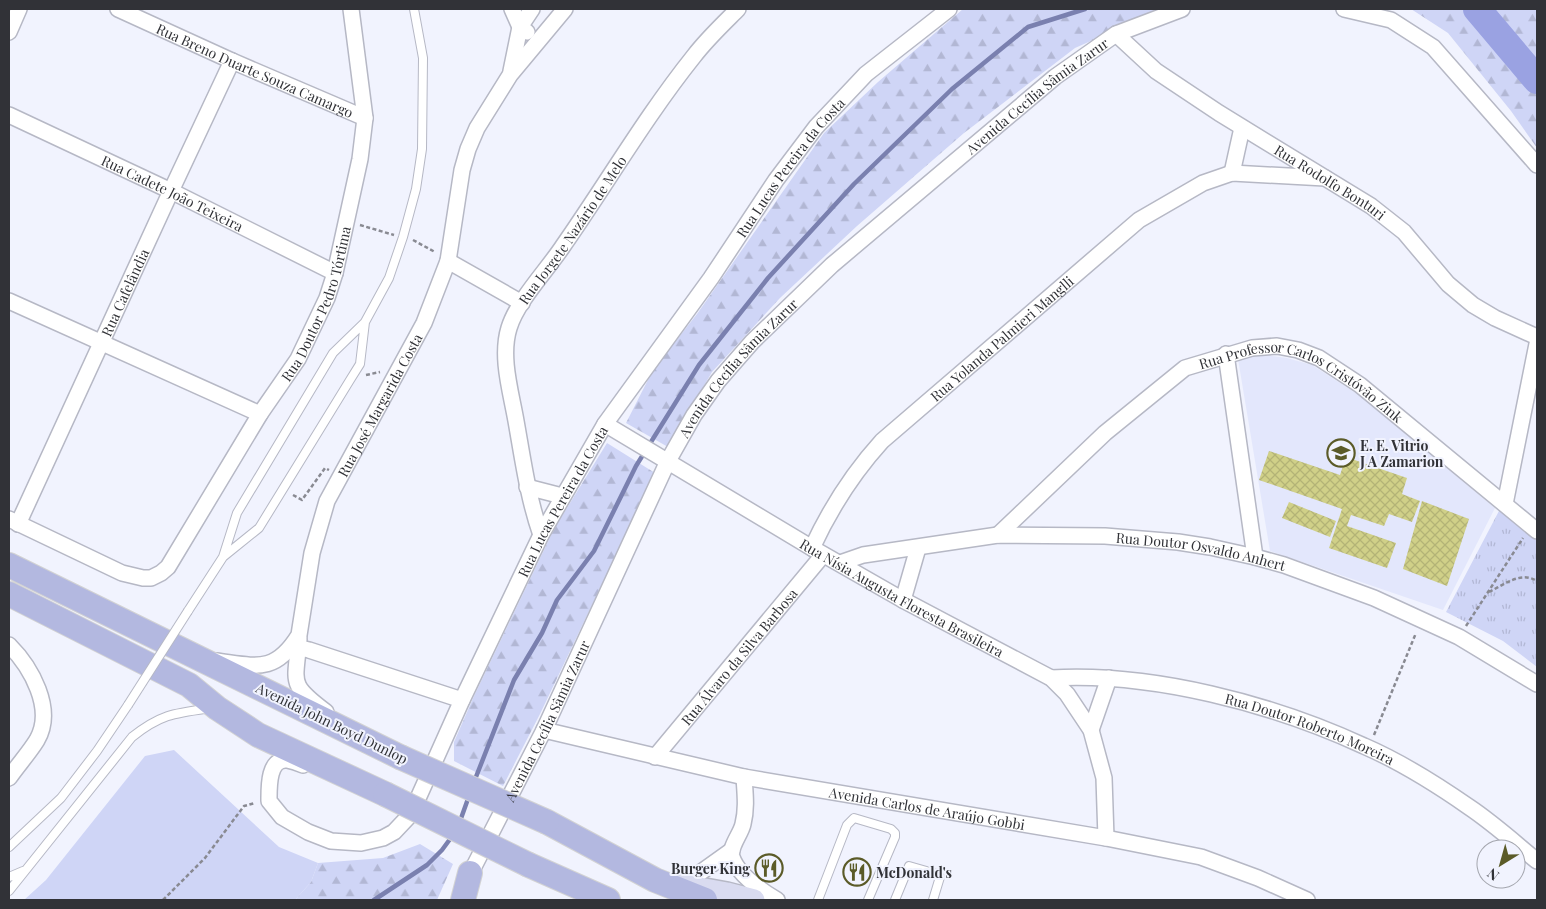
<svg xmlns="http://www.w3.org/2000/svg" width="1546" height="909" viewBox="0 0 1546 909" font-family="'Playfair Display',serif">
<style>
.built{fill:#e3e7fc}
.grass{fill:#cfd5f6}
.forest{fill:url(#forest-firs)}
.park{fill:url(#park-tufts)}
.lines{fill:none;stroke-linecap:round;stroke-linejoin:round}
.stream{stroke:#7a80af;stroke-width:4.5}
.river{stroke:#9aa2e2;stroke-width:28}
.building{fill:url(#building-cross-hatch)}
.lane-casing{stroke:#b6b8c5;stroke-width:10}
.street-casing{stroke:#b6b8c5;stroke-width:18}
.secondary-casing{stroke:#b6b8c5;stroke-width:24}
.primary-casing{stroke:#d2d2d3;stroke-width:26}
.path{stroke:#898a92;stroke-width:2.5;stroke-dasharray:4 2.5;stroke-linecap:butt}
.lane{stroke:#fff;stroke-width:8}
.street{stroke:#fff;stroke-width:15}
.secondary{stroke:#d9dbf0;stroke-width:21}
.primary{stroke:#b3b8e0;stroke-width:24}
.lane-bridge-casing{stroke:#b6b8c5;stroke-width:10;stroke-linecap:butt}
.primary-bridge-casing{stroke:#d2d2d3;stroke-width:26;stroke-linecap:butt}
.lane-bridge{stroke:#fff;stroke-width:8}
.primary-bridge{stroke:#b3b8e0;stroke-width:24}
.labels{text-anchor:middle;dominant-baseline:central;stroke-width:4;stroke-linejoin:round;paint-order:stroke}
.street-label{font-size:14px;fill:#313237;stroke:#f1f3fe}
.poi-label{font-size:14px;font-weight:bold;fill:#313237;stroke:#f1f3fe;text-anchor:start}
</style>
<defs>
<pattern id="forest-firs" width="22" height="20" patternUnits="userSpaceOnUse" patternTransform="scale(1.25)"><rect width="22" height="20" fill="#cfd5f6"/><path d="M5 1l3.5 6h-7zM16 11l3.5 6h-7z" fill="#b2b7d4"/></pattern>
<pattern id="park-tufts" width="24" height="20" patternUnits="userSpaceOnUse" patternTransform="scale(1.25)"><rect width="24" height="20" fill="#cfd5f6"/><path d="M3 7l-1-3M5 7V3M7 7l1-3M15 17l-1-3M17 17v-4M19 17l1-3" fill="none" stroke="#b2b7d4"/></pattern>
<pattern id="building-cross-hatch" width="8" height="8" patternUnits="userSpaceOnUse" patternTransform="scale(1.25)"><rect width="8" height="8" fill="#d0d088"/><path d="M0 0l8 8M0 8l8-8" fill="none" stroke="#b3b376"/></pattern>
</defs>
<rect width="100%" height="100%" fill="#f1f3fe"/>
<path class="built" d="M1257 354 1287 358 1312 365 1362 397 1495 508 1443 610 1270 551 1238 359Z"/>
<path class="grass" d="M174 750 279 847 318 863 311 882 295 900H24L46 880 145 756Z"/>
<path class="forest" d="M963 9H1163L1075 48 964 133 857 226 780 298 712 372 668 447 626 423 653 370 697 314 824 133 878 82Z
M1411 9H1537V148L1511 111 1448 33Z
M607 443 655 473 540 714 503 786 454 761V742L474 696 554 529Z
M420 844 453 864 437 900H295L311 882 318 863 383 858Z"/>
<path class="park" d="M1500 509 1537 541V667L1503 641 1446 612Z"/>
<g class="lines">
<path class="stream" d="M474 782 514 680 542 633 557 600 594 551 636 466 699 365 768 278 854 184 952 89 1028 27 1085 9
M459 824 469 796
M374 900 427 865 442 850 453 835"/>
<path class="river" d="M1477 9 1537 80"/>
</g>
<path class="building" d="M1269 451 1340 475 1346 457 1407 478 1402 494 1420 501 1412 522 1389 514 1384 526 1351 515 1347 526 1396 543 1387 568 1329 548 1342 509 1259 480Z
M1422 501 1469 519 1447 586 1403 569Z
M1289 502 1336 521 1330 537 1282 518Z"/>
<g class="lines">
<g class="lane-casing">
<path id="lane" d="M223 557 259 528 350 380 360 364 365 322
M188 611 223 557 237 513 333 353 365 322 389 278 403 237 416 189 422 149 423 58 414 9
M9 847 61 798 97 751 128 705
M9 877 23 871
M9 891 132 737C161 714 175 713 211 708
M818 900 847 825 854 818 891 829 895 833V837L868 900
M895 900 909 866 937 874 940 877 933 900"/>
</g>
<g class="street-casing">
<g id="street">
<path id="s1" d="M118 9 232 61 365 118"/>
<path d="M512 9 520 27 527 32"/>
<path d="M1344 9 1391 20 1433 47 1537 165"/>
<path d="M9 32 19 9"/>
<path id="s2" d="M1116 34 1156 71 1219 113 1371 206 1404 232 1448 284 1473 305 1495 318 1537 337"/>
<path d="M511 71 520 27 532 9"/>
<path id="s3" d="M9 115 171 191 335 273"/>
<path d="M1232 173 1242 128"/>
<path d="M448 261 522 303"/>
<path d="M9 301 260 414"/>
<path d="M1226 354 1255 557"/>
<path id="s4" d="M605 424 812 548 903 600 1051 678 1067 694 1091 730 1104 778 1106 838"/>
<path d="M527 487 562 496"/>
<path d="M1505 504 1537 344"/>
<path id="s5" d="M9 519 122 573 143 578H151L161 573 168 567 260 414 298 359 327 298 335 273 360 159 365 118 351 9"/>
<path id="s6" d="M18 524 171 191 232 61"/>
<path id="s7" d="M541 535C528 498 523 460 516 421 511 392 500 357 509 328 517 301 548 269 563 246 607 183 646 116 694 56 707 39 723 24 738 9"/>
<path id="s8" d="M998 535 1105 433 1185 368 1252 348 1277 346 1298 350 1319 358 1360 385 1537 531"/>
<path id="s9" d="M812 548C830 509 853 473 882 441L1139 220 1203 183 1232 173 1325 178"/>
<path id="s10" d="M840 563 863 555 998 535 1105 536 1178 542 1210 547 1255 557 1284 565 1374 598 1459 637 1537 684"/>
<path d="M903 600 918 548"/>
<path d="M299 639C296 683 287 683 326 712"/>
<path d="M9 645C31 667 55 709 37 740 29 753 18 765 9 778"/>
<path d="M292 646 309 650 462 700"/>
<path id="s11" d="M216 661C256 666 275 674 299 635L312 553 327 501 424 323 448 261 462 170 468 149 477 128 510 75 565 9"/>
<path id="s12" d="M1051 678C1152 672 1273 704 1364 746 1401 762 1436 784 1469 807 1493 823 1515 843 1537 861"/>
<path id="s13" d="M544 730 744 777 1106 838 1201 857 1258 878 1307 900"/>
<path d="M1091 730 1109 678"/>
<path id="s14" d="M655 757 823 555"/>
<path id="s15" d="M303 765C298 763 292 761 287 760 268 758 269 788 269 801L282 817 308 832 331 841 361 843 383 838 394 832 411 814 462 700 541 535 605 424 711 278 776 180 816 127 866 74 949 9"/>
<path d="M744 777C745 793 747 808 743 824 741 834 729 847 732 857 738 875 762 891 777 900"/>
<path id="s16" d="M467 880 544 730 668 461 694 415 718 381 752 342 832 265 1055 77 1116 34 1182 9"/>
<path d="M683 885 732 850"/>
</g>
</g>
<g class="secondary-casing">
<path id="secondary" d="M683 885 727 893 754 900"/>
</g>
<g class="primary-casing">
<path id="primary" d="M9 565 400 757
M9 594 189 685 217 708 258 735 385 794
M547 822 655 880 705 900
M529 865 608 900
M463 900 470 873"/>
</g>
<path class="path" d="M360 225 394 235
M413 240 435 252
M366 375 380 372
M293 495 302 500 325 468 329 470
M1489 592C1505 584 1521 571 1537 581
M1466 626 1523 538
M1374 735 1416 633
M163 900 205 858 244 806 255 803"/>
<use href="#lane" class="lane"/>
<use href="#street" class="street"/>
<use href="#secondary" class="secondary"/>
<use href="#primary" class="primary"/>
<g class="lane-bridge-casing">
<path id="lane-bridge" d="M128 705 188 611"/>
</g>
<g class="primary-bridge-casing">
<path id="primary-bridge" d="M400 757 547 822
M385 794 529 865"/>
</g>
<use href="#lane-bridge" class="lane-bridge"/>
<use href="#primary-bridge" class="primary-bridge"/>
</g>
<defs>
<g id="school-ring" transform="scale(1.4375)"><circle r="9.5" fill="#f1f3fe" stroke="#5b5b28" stroke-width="1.5"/><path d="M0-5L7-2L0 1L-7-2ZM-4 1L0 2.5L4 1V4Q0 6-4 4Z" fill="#5b5b28"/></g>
<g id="restaurant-ring" transform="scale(1.4375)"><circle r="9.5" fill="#f1f3fe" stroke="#5b5b28" stroke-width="1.5"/><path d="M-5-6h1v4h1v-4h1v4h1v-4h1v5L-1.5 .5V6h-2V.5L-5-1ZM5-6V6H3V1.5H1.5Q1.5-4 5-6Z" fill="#5b5b28"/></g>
</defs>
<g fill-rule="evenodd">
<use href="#school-ring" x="1341" y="453"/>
<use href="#restaurant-ring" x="769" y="868"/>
<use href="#restaurant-ring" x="857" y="872"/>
</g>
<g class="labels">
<g class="street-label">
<text stroke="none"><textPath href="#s1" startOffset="150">Rua Breno Duarte Souza Camargo</textPath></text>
<text stroke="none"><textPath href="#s16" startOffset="988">Avenida Cecília Sâmia Zarur</textPath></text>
<text stroke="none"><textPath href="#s15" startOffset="985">Rua Lucas Pereira da Costa</textPath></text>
<text stroke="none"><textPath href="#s2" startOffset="261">Rua Rodolfo Bonturi</textPath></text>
<text stroke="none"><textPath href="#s3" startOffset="181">Rua Cadete João Teixeira</textPath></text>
<text stroke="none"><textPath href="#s7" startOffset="328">Rua Jorgete Nazário de Melo</textPath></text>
<text stroke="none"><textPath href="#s6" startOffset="255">Rua Cafelândia</textPath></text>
<text stroke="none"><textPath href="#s5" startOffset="479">Rua Doutor Pedro Tórtima</textPath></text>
<text stroke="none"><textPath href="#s9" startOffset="286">Rua Yolanda Palmieri Manglli</textPath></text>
<text stroke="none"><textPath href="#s16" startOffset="582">Avenida Cecília Sâmia Zarur</textPath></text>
<text stroke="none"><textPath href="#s8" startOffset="379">Rua Professor Carlos Cristóvão Zink</textPath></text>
<text stroke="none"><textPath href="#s11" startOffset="342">Rua José Margarida Costa</textPath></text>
<text stroke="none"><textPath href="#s15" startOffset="580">Rua Lucas Pereira da Costa</textPath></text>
<text stroke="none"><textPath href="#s10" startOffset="365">Rua Doutor Osvaldo Anhert</textPath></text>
<text stroke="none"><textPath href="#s4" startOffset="344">Rua Nísia Augusta Floresta Brasileira</textPath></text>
<text stroke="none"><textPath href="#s14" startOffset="131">Rua Álvaro da Silva Barbosa</textPath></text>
<text stroke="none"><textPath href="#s16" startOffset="178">Avenida Cecília Sâmia Zarur</textPath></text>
<text transform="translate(332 723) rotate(26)">Avenida John Boyd Dunlop</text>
<text stroke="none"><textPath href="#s12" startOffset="266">Rua Doutor Roberto Moreira</textPath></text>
<text stroke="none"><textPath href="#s13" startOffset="391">Avenida Carlos de Araújo Gobbi</textPath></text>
</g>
<g class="poi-label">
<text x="1360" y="445">E. E. Vitrio<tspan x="1360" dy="16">J A Zamarion</tspan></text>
<text x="750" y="868" text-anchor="end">Burger King</text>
<text x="876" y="872">McDonald's</text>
</g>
</g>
<rect width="1546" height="909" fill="none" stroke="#313237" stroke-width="20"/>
<g transform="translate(1501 864) rotate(217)"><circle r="24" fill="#f1f3fe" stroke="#a4a6ae"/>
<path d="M0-4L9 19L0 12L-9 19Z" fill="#5b5b28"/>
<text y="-8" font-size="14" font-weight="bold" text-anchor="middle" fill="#313237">N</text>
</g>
</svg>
